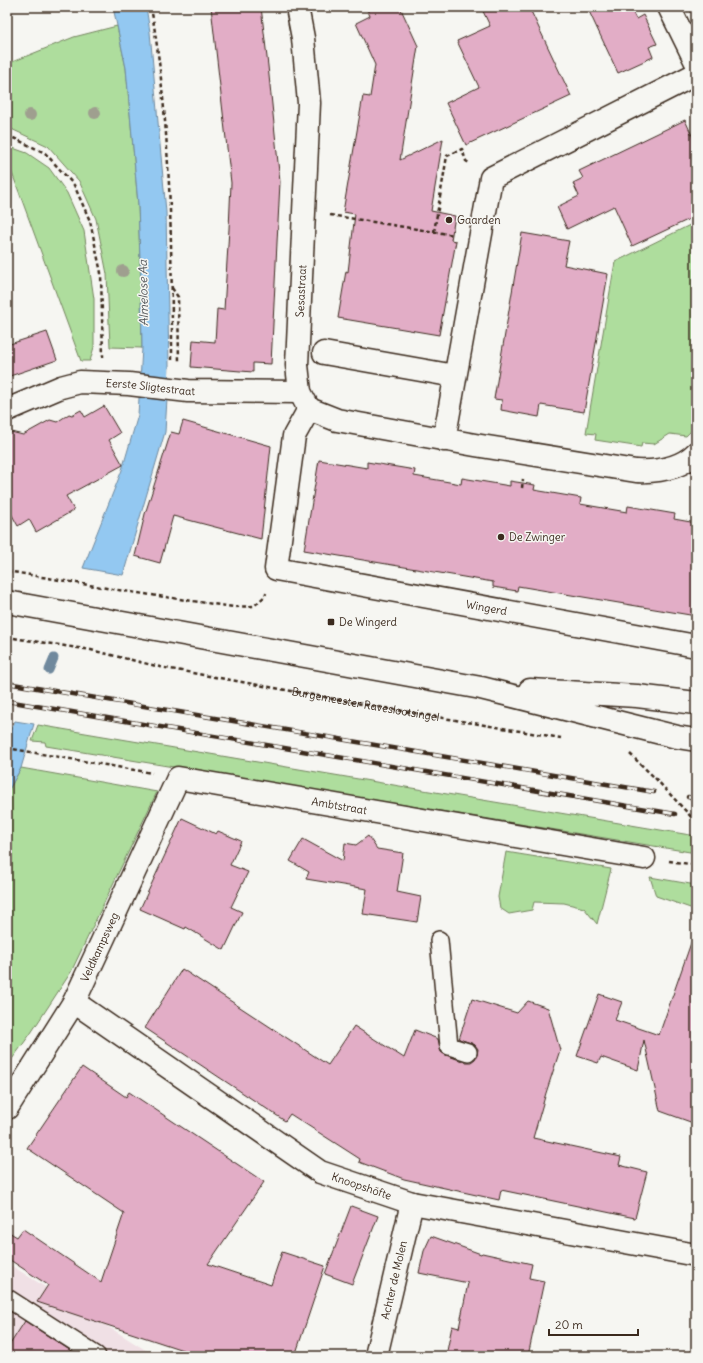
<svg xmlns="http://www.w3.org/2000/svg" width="703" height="1363" viewBox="0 0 703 1363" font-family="Delius,sans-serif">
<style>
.built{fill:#f0e0e5}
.green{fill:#aedd9d;stroke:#74845e}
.water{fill:#93c8f1;stroke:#70899d}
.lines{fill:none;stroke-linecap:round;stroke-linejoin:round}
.stream{stroke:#70899d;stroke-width:9}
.building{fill:#e2adc6;stroke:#3b2a1e}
.service-casing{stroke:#3b2a1e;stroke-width:20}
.minor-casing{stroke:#3b2a1e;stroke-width:25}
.secondary-casing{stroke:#3b2a1e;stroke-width:25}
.path{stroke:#3b2a1e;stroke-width:2.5;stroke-dasharray:4 3;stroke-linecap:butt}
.service{stroke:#f6f6f2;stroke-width:17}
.minor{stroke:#f6f6f2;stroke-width:22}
.secondary{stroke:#f6f6f2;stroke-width:22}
.rail-casing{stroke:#3b2a1e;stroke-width:4.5}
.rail{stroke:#f6f6f2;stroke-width:3;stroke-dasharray:9;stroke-linecap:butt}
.path-bridge{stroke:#3b2a1e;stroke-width:2.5;stroke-dasharray:4 3;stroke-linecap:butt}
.tree{fill:#9f9f8f}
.poi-dot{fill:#3b2a1e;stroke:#f6f6f2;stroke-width:1.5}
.labels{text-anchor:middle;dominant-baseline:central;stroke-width:3;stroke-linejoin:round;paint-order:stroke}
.poi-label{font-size:11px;fill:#3b2a1e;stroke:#f6f6f2;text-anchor:start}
.street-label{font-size:11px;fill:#3b2a1e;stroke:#f6f6f2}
.water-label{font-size:12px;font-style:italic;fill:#55595d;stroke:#f6f6f2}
</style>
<rect width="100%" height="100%" fill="#f6f6f2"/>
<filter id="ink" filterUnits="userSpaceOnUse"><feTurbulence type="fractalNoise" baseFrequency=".025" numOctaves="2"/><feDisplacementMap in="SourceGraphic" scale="8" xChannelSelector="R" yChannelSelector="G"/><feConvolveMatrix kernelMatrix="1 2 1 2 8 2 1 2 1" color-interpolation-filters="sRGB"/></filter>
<g filter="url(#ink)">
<path class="built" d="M7 1263 155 1356H7Z"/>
<path class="green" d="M117 26 126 68 138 204 141 286 142 348 110 347 107 274 96 219 79 181 48 146 7 127V64L74 37Z
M7 146 27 153 49 168 67 193 84 231 94 299V347L90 361H81L12 173 7 164Z
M696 222V426L686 436 670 434 654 444 642 443 641 447 595 440 596 434 586 433 615 262Z
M38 725 696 836V853L46 746 45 742 32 741Z
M21 768 157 792 71 972 31 1033 7 1066V793Z
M506 852 611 869 597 924 584 908 564 903 534 902 532 910 509 914 500 908 498 897Z
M650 877 696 885V910L656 896Z"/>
<path class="water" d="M113 7H146L150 32 166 212 169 366 165 432 123 575 83 568 122 470 138 415 142 348 141 286 138 204 126 68Z
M15 721 34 724 21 768 7 793V737Z"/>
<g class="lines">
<path class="stream" d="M49 670 54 658"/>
</g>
<path class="building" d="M211 7H261L268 66 280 182 271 364 253 363V372L191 367 193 340 215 342 217 309 224 310 229 229 231 183Z
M366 7H400L418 46 400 160 443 139 431 211 455 216 451 240 456 241 439 335 338 318 346 271 348 272 355 214 343 212 363 96 370 97 375 65 356 23 370 16Z
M481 7H529L571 96 466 145 446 103 479 87 457 41 490 26Z
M587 7H630L636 19 643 15 657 44 649 47 653 57 618 73Z
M685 120 696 144V216L632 246 614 206 567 229 557 207 579 196 573 183 583 178 579 171Z
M522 233 569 241 564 265 608 274 584 412 541 405 539 417 501 410 502 400 494 399Z
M47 332 57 360 7 377V345Z
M104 406 120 433 109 440 123 465 66 496 74 510 36 532 29 519 18 526 7 506V431L23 435 50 420 57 422 69 414 72 415 81 410 85 417Z
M183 421 271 446 261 539 173 516 160 563 135 556 145 514 171 432 179 434Z
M319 460 367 468V462L415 470 414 476 461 484 462 478 510 486V481L535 485 534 490 581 498 580 504 627 512 628 506 675 514 674 519 696 523V616L518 586 517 591 493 587V582L304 550Z
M182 818 216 834 218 831 241 841 230 865 248 872 231 907 242 912 224 950 186 927 185 929 140 909Z
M368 836 377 849 403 853 397 892 421 897 417 922 363 914 367 889 306 879 309 872 290 861 303 839 343 861 345 843 356 845Z
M692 940H696V1124L660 1111 644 1040 638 1070 601 1057 598 1063 577 1056 599 994 622 1002 615 1020 659 1035Z
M182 969 328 1065 354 1026 404 1058 415 1030 438 1039 441 1052 446 1055 465 1062H471L475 1059 477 1055 478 1049 475 1045 471 1043 459 1039 472 999 517 1013 528 1001 548 1008 560 1050 546 1093 533 1138 621 1157 619 1165 647 1172 635 1218 501 1190 499 1200 404 1179 359 1162 360 1159 290 1114 285 1121 145 1028Z
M82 1067 126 1097 129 1092 264 1182 208 1264 271 1285 282 1252 325 1266 295 1356H201L37 1302 48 1285 7 1258V1231L17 1237 23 1229 101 1282 124 1213 27 1148Z
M351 1206 378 1216 352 1284 325 1274Z
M431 1236 481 1254 482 1253 532 1264 529 1278 544 1281 528 1356H446L452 1326 459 1328 468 1283 419 1273 424 1251Z
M25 1321 79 1356H7V1349Z"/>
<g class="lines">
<g class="service-casing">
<path id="service" d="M439 940 449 1046 468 1052
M7 1298 97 1356"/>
</g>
<g class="minor-casing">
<g id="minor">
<path d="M297 7 303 38 309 103 297 365 300 392 309 409"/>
<path d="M669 7 696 62"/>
<path d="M324 353 455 376"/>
<path id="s2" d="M309 409 294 436 276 569 696 646"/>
<path d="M309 409 337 420 475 445 636 471C658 472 680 469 696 453"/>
<path id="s3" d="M7 410 61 387 80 382 129 384 188 391 300 392"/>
<path d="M444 440 491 178 696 74"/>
<path id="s4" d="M74 1002 320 1172 412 1203 696 1255"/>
<path id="s5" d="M7 1108 74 1002 178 778 644 858"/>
<path id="s6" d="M376 1356 412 1203"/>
</g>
</g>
<g class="secondary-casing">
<path id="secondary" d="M7 602 481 688 677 737 696 740
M530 690 637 696 696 703"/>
</g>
<g class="path">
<path d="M151 7C171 124 172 245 172 363"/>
<path d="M7 135 45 153 74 185 90 221 101 273 103 357"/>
<path d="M330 215 454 235"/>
<path d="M434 232 447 156 462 149 466 161 469 163"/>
<path d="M172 288 178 297 179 363"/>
<path d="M522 488 523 479"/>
<path d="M7 571 124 591 234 607 254 606 265 596 266 593"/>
<path id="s1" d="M7 637 91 650 160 667 373 706 561 738"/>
<path d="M7 748 152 773"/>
<path d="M630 754 655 778"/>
<path d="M669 861 696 865"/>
</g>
<use href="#service" class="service"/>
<use href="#minor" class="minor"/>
<use href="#secondary" class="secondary"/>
<g class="rail-casing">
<path id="rail" d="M7 683 654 792
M7 701 675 814
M688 797 696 799"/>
</g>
<use href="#rail" class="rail"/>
<path class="path-bridge" d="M655 778 696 822"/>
</g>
<g class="tree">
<circle cx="95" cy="113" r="6"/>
<circle cx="30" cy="115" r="6"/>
<circle cx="123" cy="271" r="6"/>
</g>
</g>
<g class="poi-dot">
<circle cx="449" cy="220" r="4"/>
<circle cx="501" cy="537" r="4"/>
<rect x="327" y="618" width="8" height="8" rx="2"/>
</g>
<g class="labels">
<g class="poi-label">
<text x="457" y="220">Gaarden</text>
<text x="509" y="537">De Zwinger</text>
<text x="339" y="622">De Wingerd</text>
</g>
<g class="street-label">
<text transform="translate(301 291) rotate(-87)">Sesastraat</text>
<text stroke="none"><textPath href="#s3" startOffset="149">Eerste Sligtestraat</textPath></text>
<text stroke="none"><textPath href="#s2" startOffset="379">Wingerd</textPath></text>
<text stroke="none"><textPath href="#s1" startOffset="365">Burgemeester Raveslootsingel</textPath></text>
<text stroke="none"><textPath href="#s5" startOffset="536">Ambtstraat</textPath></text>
<text stroke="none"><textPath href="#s5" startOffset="186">Veldkampsweg</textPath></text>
<text stroke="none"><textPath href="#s4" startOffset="343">Knoopshöfte</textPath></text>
<text stroke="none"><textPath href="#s6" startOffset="78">Achter de Molen</textPath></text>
</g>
<g class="water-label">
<text transform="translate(143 293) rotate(-91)">Almelose Aa</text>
</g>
</g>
<rect width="703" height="1363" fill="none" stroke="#f6f6f2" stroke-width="24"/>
<rect x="12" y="12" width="679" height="1339" fill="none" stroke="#3b2a1e" stroke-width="1.5" filter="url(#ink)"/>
<path d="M549 1329v6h89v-6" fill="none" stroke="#3b2a1e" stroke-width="2"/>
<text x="555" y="1329" font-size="12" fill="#3b2a1e" stroke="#f6f6f2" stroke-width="3" paint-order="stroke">20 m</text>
</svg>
